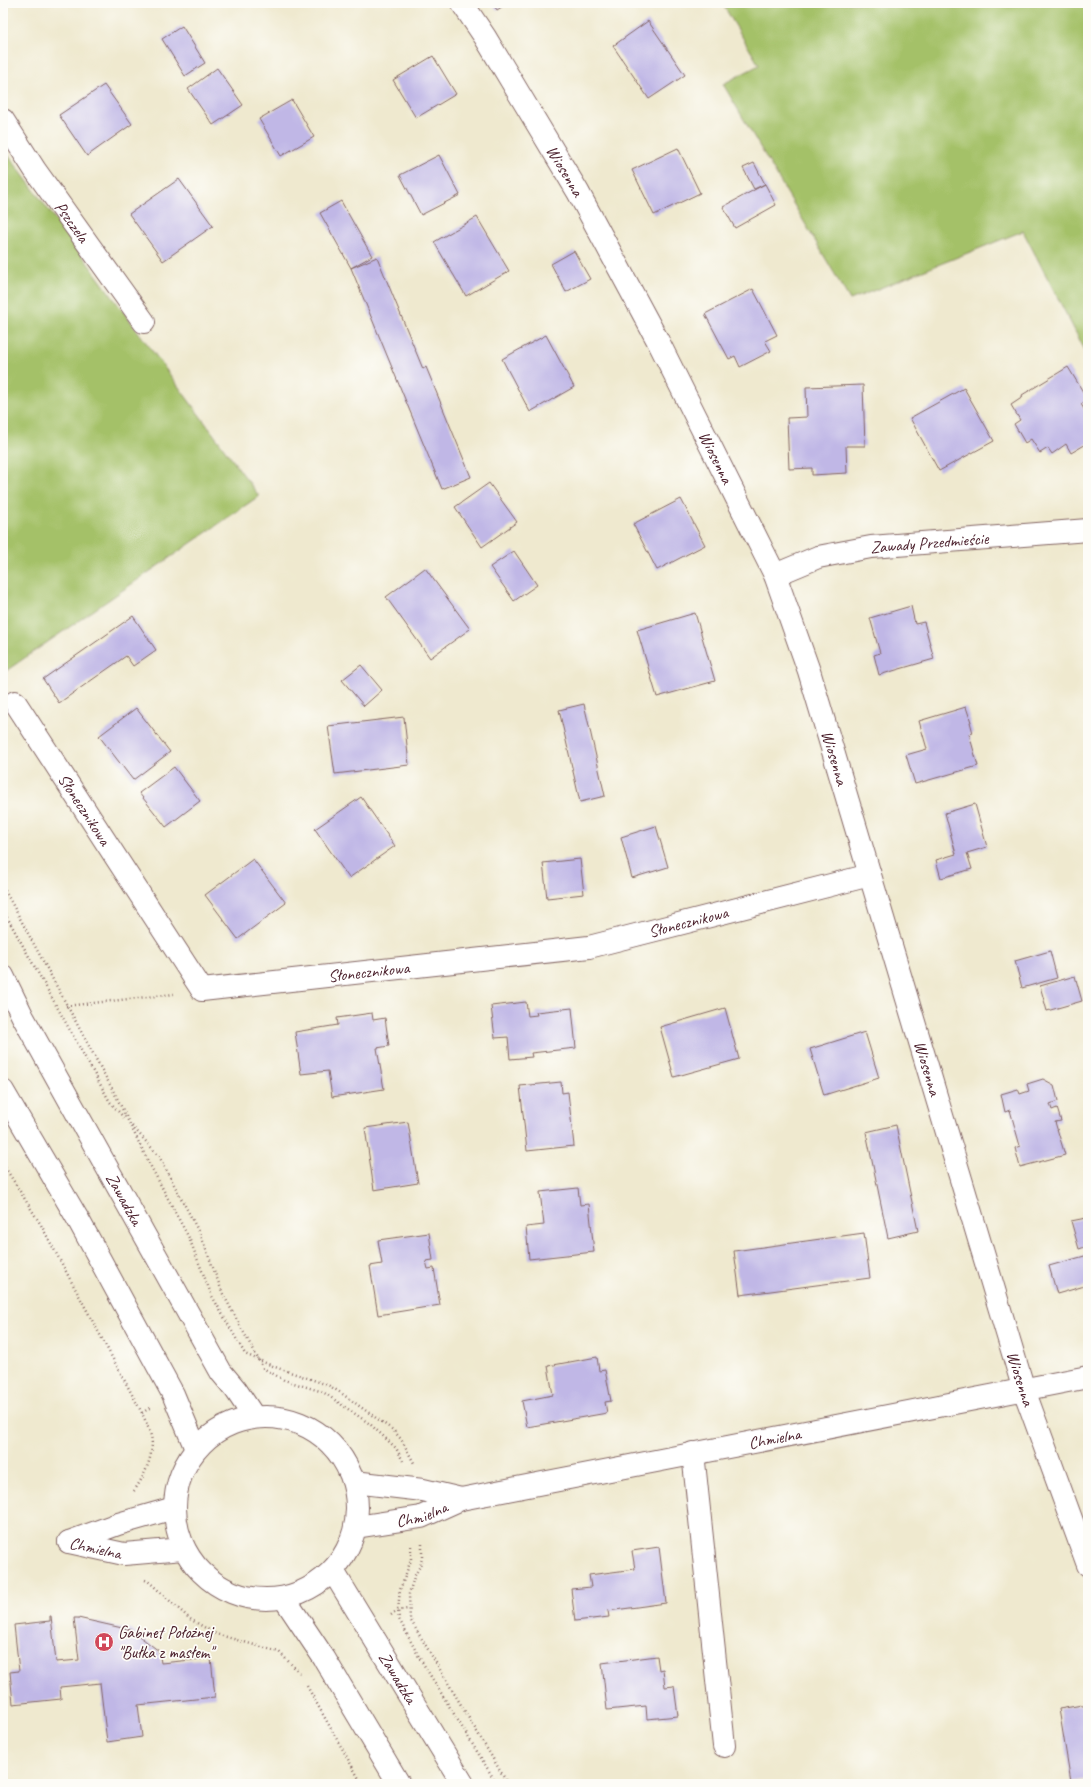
<svg xmlns="http://www.w3.org/2000/svg" width="1091" height="1787" viewBox="0 0 1091 1787" font-family="Caveat,sans-serif">
<style>
.green{fill:#a4c168;stroke:#77704a}
.building{fill:#c0b7e6}
.lines{fill:none;stroke-linecap:round;stroke-linejoin:round}
.minor-casing{stroke:#846664;stroke-width:24}
.tertiary-casing{stroke:#846664;stroke-width:24}
.path{stroke:#846664;stroke-width:2.5;stroke-dasharray:1 3;stroke-linecap:butt}
.minor{stroke:#fff;stroke-width:22}
.tertiary{stroke:#fff;stroke-width:22}
.labels{text-anchor:middle;dominant-baseline:central;stroke-width:3.5;stroke-linejoin:round;paint-order:stroke}
.street-label{font-size:17px;fill:#4a1f2b;stroke:#fdfcf7}
.poi-label{font-size:17px;fill:#4a1f2b;stroke:#fdfcf7;text-anchor:start}
</style>
<rect width="100%" height="100%" fill="#fdfcf7"/>
<filter id="ink" filterUnits="userSpaceOnUse"><feTurbulence type="fractalNoise" baseFrequency=".025" numOctaves="2"/><feDisplacementMap in="SourceGraphic" scale="8" xChannelSelector="R" yChannelSelector="G"/><feConvolveMatrix kernelMatrix="1 2 1 2 8 2 1 2 1" color-interpolation-filters="sRGB"/></filter>
<filter id="wash" filterUnits="userSpaceOnUse"><feTurbulence type="fractalNoise" baseFrequency=".012" numOctaves="4" result="noise"/><feDisplacementMap in="SourceGraphic" scale="16" xChannelSelector="R" yChannelSelector="G"/><feGaussianBlur stdDeviation="0.9" result="paint"/><feColorMatrix in="noise" values="0 0 0 0 0 0 0 0 0 0 0 0 0 0 0 0 0 1.4 0 .05"/><feComposite in="paint" operator="in"/></filter>
<g filter="url(#wash)">
<rect width="100%" height="100%" fill="#efe9cf"/>
<path class="green" d="M722 3H1088V356L1023 231 850 300 723 84 759 65Z
M3 148 259 496 3 673Z"/>
<g id="blocks">
<path class="building" d="M492 3H508L497 10Z
M648 21 685 75 649 99 613 46Z
M182 26 205 63 185 76 162 39Z
M433 56 456 94 416 118 393 80Z
M217 68 243 105 213 125 188 89Z
M104 85 132 124 87 156 59 115Z
M292 100 314 137 281 156 259 119Z
M678 148 700 193 654 215 632 170Z
M439 155 460 195 421 215 400 175Z
M754 163 765 184 754 189 743 168Z
M179 179 213 226 163 261 129 214Z
M765 184 776 205 735 228 723 207Z
M341 201 372 256 351 268 320 213Z
M477 217 509 271 466 296 434 242Z
M574 251 590 279 566 292 551 264Z
M377 257 423 369 426 367 471 477 442 489 351 268Z
M753 289 777 335 765 341 771 351 740 367 735 356 729 359 705 314Z
M546 335 574 387 530 412 502 359Z
M1068 367 1088 400 1081 404 1088 416V443L1071 453 1066 444 1052 454 1048 448 1040 453 1031 439 1025 443 1014 424 1020 420 1011 405 1023 397 1022 395Z
M863 385 865 446H846L847 473 812 475V468L789 469 787 418 807 417 806 387Z
M964 388 994 441 939 471 910 418Z
M489 483 517 522 482 547 455 507Z
M681 499 705 545 657 570 633 524Z
M514 551 537 585 514 601 490 567Z
M425 568 470 629 430 658 386 597Z
M911 606 915 624 924 622 934 659 879 675 874 655 880 653 870 618Z
M695 613 715 681 657 697 637 630Z
M133 616 156 650 133 666 126 656 59 703 43 679Z
M361 665 382 690 364 706 342 680Z
M584 704 605 796 580 802 559 710Z
M966 707 971 722H970L973 733 969 734 978 766 915 784 906 755 927 749 919 721Z
M136 708 170 752 133 780 99 736Z
M404 717 409 765 335 774 328 726Z
M174 767 200 801 166 827 139 793Z
M361 797 395 846 349 878 315 829Z
M975 804 987 847 967 853 972 869 941 878 936 860 956 854 945 813Z
M656 826 668 867 632 878 621 837Z
M253 859 286 903 238 939 205 895Z
M580 859 584 894 547 898 543 863Z
M1050 951 1057 978 1022 988 1015 961Z
M1075 976 1082 1001 1047 1011 1040 986Z
M526 1002 528 1016 537 1015 536 1012 572 1008 576 1048 531 1053 532 1057 510 1059 508 1037 495 1038 491 1006Z
M725 1008 739 1059 674 1077 660 1027Z
M372 1013 373 1020 385 1018 389 1046 377 1048 384 1089 332 1097 328 1071 301 1074 295 1032 338 1025 337 1018Z
M865 1032 879 1078 824 1095 810 1049Z
M1043 1079 1054 1085 1058 1101 1050 1104 1052 1110 1057 1108 1061 1121 1055 1122 1065 1155 1020 1167 1015 1148 1020 1146 1010 1110 1005 1112 1001 1094 1018 1089 1020 1094 1029 1091 1027 1084Z
M561 1082 562 1093 568 1092 574 1146 527 1151 520 1086Z
M408 1122 418 1183 374 1190 365 1128Z
M896 1125 918 1231 888 1238 866 1132Z
M578 1188 580 1205 589 1204 594 1252 529 1259 526 1227 544 1225 540 1192Z
M1088 1212V1255L1085 1247 1079 1249 1071 1221 1086 1218Z
M429 1233 433 1260 426 1261 428 1269 434 1268 440 1305 378 1315 370 1266 382 1264 378 1240Z
M864 1233 870 1278 740 1295 734 1251Z
M1088 1255V1285L1057 1294 1049 1266Z
M597 1357 599 1371 605 1370 611 1401 605 1402 607 1413 527 1427 522 1401 553 1395 548 1366Z
M659 1547 666 1603 608 1611 609 1617 575 1621 571 1589 591 1587 589 1575 635 1569 632 1551Z
M50 1616H51L56 1662 79 1660 74 1618H78L131 1630 159 1651 161 1663 211 1658 215 1697 138 1705 142 1737 107 1742 100 1683 60 1687 61 1699 13 1704 10 1672 19 1671 14 1625 50 1621Z
M657 1656 659 1670 663 1669 665 1687 674 1686 678 1716 647 1719 646 1706 607 1710 602 1663Z
M1088 1704V1779L1071 1782 1059 1709Z"/>
</g>
</g>
<g filter="url(#ink)">
<use href="#blocks" fill-opacity="0" stroke="#846664" stroke-width="1"/>
<g class="lines">
<g class="minor-casing">
<g id="minor">
<path id="s1" d="M462 3 485 37 578 192 658 341 775 575 809 671 1024 1390 1088 1565"/>
<path id="s2" d="M3 120 35 170 144 322"/>
<path id="s3" d="M775 575 818 557 871 547 1088 530"/>
<path id="s4" d="M15 702 202 990 589 947 870 875"/>
<path d="M693 1453 724 1746"/>
<path d="M354 1482 423 1490 461 1499"/>
<path id="s5" d="M356 1527 421 1517 461 1499 1088 1377"/>
<path id="s6" d="M69 1542 124 1554 183 1549"/>
<path d="M69 1542 118 1524 174 1508"/>
</g>
</g>
<g class="tertiary-casing">
<g id="tertiary">
<path id="s7" d="M3 976 23 1017 221 1372 236 1390 254 1417"/>
<path d="M3 1091 79 1221 173 1394 196 1449"/>
<circle cx="266" cy="1508" r="91"/>
<path id="s8" d="M333 1571 463 1784"/>
<path d="M284 1598 324 1658 399 1784"/>
</g>
</g>
<path class="path" d="M3 887 116 1096 148 1161 189 1238 212 1296 245 1354 275 1367 328 1385 341 1393 393 1430 401 1439 414 1463
M3 910 110 1102 126 1120
M66 1006 174 994
M132 1126 159 1156 201 1236 223 1294 263 1368 284 1380 323 1392 370 1424 396 1448 403 1461
M3 1164 41 1225 142 1413C145 1420 149 1428 151 1436 155 1454 144 1478 133 1492
M142 1413 151 1407
M422 1544V1558L420 1566 414 1577 409 1594 410 1619 508 1784
M411 1546V1560L400 1590 398 1610 399 1619 419 1657 497 1784
M145 1580 148 1581 190 1619 216 1634 279 1652 300 1673
M391 1615 398 1610 409 1609
M307 1686 362 1784"/>
<use href="#minor" class="minor"/>
<use href="#tertiary" class="tertiary"/>
</g>
</g>
<defs>
<g id="hospital-disc" transform="scale(1)"><circle r="9.5" fill="#d1495b" stroke="#fdfcf7"/><path d="M-5-5h3v3.5h4V-5h3V5h-3V1.5h-4V5h-3Z" fill="#fff"/></g>
</defs>
<g fill-rule="evenodd">
<use href="#hospital-disc" x="104" y="1642"/>
</g>
<g class="labels">
<g class="street-label">
<text stroke="none"><textPath href="#s1" startOffset="197">Wiosenna</textPath></text>
<text stroke="none"><textPath href="#s2" startOffset="123">Pszczela</textPath></text>
<text stroke="none"><textPath href="#s1" startOffset="521">Wiosenna</textPath></text>
<text stroke="none"><textPath href="#s3" startOffset="159">Zawady Przedmieście</textPath></text>
<text stroke="none"><textPath href="#s1" startOffset="845">Wiosenna</textPath></text>
<text stroke="none"><textPath href="#s4" startOffset="128">Słonecznikowa</textPath></text>
<text stroke="none"><textPath href="#s4" startOffset="835">Słonecznikowa</textPath></text>
<text stroke="none"><textPath href="#s4" startOffset="511">Słonecznikowa</textPath></text>
<text stroke="none"><textPath href="#s1" startOffset="1169">Wiosenna</textPath></text>
<text stroke="none"><textPath href="#s7" startOffset="254">Zawadzka</textPath></text>
<text stroke="none"><textPath href="#s1" startOffset="1493">Wiosenna</textPath></text>
<text stroke="none"><textPath href="#s5" startOffset="429">Chmielna</textPath></text>
<text stroke="none"><textPath href="#s5" startOffset="67">Chmielna</textPath></text>
<text stroke="none"><textPath href="#s6" startOffset="27">Chmielna</textPath></text>
<text stroke="none"><textPath href="#s8" startOffset="125">Zawadzka</textPath></text>
</g>
<g class="poi-label">
<text x="118" y="1632">Gabinet Położnej<tspan x="118" dy="20">"Bułka z masłem"</tspan></text>
</g>
</g>
<rect width="1091" height="1787" fill="none" stroke="#fdfcf7" stroke-width="16"/>
</svg>
